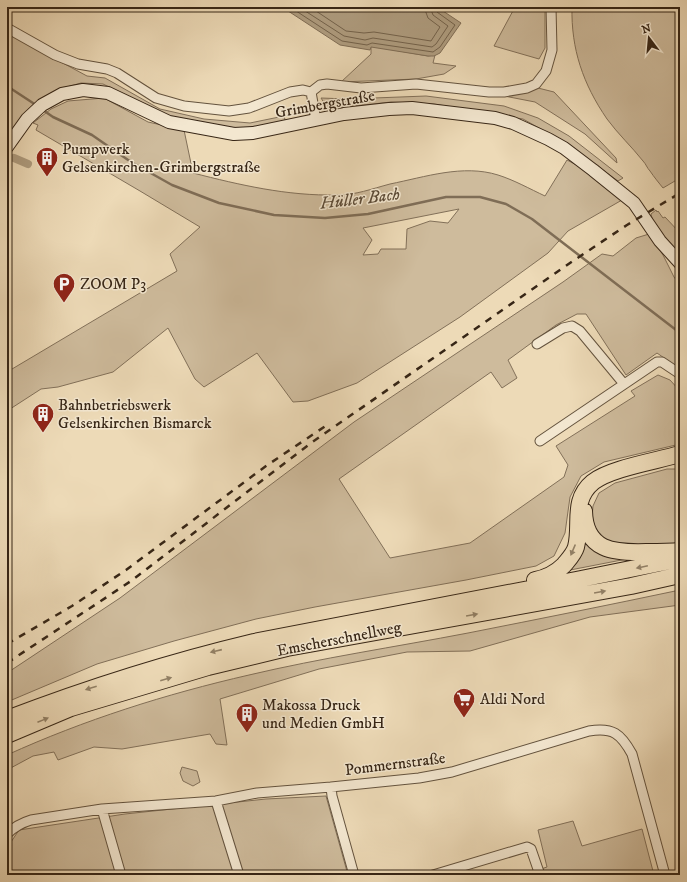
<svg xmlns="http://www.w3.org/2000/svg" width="687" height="882" viewBox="0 0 687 882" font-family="'IM FELL DW Pica',serif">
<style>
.green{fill:#cebb9c;stroke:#827059;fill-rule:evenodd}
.water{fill:#af9d80;stroke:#7f6d56}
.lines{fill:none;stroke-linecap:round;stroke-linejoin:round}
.shore{stroke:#73624b;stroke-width:1}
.stream{stroke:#7f6d56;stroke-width:2.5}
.canal{stroke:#af9d80;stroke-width:8}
.street-casing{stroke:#64533e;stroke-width:11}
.secondary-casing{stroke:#372616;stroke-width:14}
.highway-casing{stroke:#372616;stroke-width:18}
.street{stroke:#f3e7d0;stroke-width:9}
.secondary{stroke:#f3e7d0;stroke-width:12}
.highway{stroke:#eddab7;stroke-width:16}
.rail{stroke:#372616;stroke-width:2.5;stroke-dasharray:7 7;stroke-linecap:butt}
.oneway{fill:#928066}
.labels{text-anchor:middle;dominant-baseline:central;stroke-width:3;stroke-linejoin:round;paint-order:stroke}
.street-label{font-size:16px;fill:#372616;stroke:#f3e7d0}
.poi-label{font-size:16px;fill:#372616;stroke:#f3e7d0;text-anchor:start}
.water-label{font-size:17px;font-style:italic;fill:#5b4a36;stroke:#f3e7d0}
</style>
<rect width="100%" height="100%" fill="#eddab7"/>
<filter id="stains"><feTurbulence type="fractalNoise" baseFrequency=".005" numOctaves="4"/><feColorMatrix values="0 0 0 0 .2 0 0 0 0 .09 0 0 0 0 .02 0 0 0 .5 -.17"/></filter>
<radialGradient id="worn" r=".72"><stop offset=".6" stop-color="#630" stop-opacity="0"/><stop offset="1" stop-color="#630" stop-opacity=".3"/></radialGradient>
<path class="green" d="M515 7H545V48L539 59 494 46Z
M572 7H680V178L663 188C659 183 654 177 650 171 647 168 646 164 643 161 632 147 618 134 607 119 583 84 571 49 572 7Z
M7 33 87 76 105 78 160 109 204 119 250 123 284 116 286 123 236 130 197 123 158 113 134 99 103 84 81 83 56 90 53 95 7 139Z
M371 46 428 56 435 55 433 63 456 66 444 74 416 79 341 82 371 54Z
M538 88 554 92 616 158 617 163 585 134 535 102 499 95 522 93Z
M426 96 504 106 538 118 569 136 623 178 618 181 564 142 523 119 434 104 391 102 328 109 321 98 348 99Z
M104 98 148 122 184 130 193 173C240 185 287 196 337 195 356 195 371 189 390 184 425 177 463 164 498 175 514 180 530 189 545 196L567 160 590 172 622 200 568 231 548 253 460 317 357 383 308 401 293 402 257 353 204 387 195 379 168 328 113 372 58 387 41 389 7 411V372L177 271 170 254 200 227 140 191 36 130 38 125 33 123 51 109 68 101ZM459 209 448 223 430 221 407 229 406 249H381L378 254 363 255 372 240 363 228Z
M656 210 657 212 658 211 663 218 665 217 680 233V259L653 222 651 214Z
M649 234 663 255 674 277 680 285V369L657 353 626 375 586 314H577L556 325 508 360 517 378 502 388 491 372 339 479 390 558 470 543 564 477 568 465 556 446 635 396 631 391 658 375 670 380 680 391V444L604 462 581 476 570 497 565 533 554 556 536 566 466 580 315 607 256 619 174 641 97 664 7 702V673L120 598 354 422 563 282 602 254 613 256 636 238Z
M667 469H680V543L657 545 615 544 606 540 595 528 592 518 593 506 599 493 615 483Z
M581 537 637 557 565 571Z
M680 590V605L590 617 470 651 407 652 319 669 220 699 227 745 216 744 210 734 122 749 94 747 58 760 54 752 33 756 7 770V755C84 720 166 694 249 675 321 658 395 647 468 633 539 619 609 605 680 590Z
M182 767 197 771 200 782 193 786 183 781 180 773Z
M326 796 348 875H7V848L19 830 125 814 266 799Z
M573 821 582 846 642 829 654 875H523L547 867 538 830Z"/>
<path class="water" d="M282 7H437L461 23 440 53 434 56H428L371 47 370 50 340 45Z"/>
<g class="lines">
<path class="shore" d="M290 7 342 41 367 45 372 43 433 52 440 47 455 25 437 12 435 7
M299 7 344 36 365 40 373 38 432 47 436 44 448 26 433 15 430 7
M310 7 346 31 364 33 374 32 431 41 440 27 428 18 424 7"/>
<path class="stream" d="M7 86 36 105
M43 110 53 117 92 135 131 162 172 185 219 203 274 215 325 218 368 214 446 197H480L506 204 532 219 680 333"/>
<path class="canal" d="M14 158 28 164"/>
<g class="street-casing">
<path id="street" d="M7 28 55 55 78 64 107 69 117 73 156 98 184 106 229 111 249 108 290 92 303 90 311 92
M311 92 320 85 327 84 361 88 416 84 489 92H504L527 88 536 84 546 71 552 50 551 7
M311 92 316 120
M537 344 563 328 572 326 580 331 624 384
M540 441 657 362H662L680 374
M331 787 332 796 354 875
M216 801 239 875
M102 809 121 875
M7 834C14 827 21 823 31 820L102 809 216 801 257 793 331 787 419 778 452 772 589 731C613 727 621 734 632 754L665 875
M433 875 527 847 531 849 540 875"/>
</g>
<g class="secondary-casing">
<path id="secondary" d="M7 147 27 119 42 105 62 94 83 90 108 93 169 122 234 134 253 133 344 114 389 109 412 108 495 118 513 123 548 139 564 148 593 170 634 203 660 241 680 263"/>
</g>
<g class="highway-casing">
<path id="highway" d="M584 511C585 551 614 553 646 552 657 552 669 552 680 551
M535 580C546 578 556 573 564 565 568 560 574 554 576 547 582 524 571 500 593 482 611 468 657 461 680 454
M7 719C88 688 170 662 254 642L576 580 680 559
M7 735 71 708 208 667 287 648 631 586 680 575"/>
</g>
<use href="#street" class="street"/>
<use href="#secondary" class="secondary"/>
<use href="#highway" class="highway"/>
<path class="rail" d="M7 644 72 606 126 570 266 466 327 425
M7 663 131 581 311 443 570 263 627 225 680 193"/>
</g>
<defs><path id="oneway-solid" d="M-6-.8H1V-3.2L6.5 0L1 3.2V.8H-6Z"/></defs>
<g class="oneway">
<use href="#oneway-solid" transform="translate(573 550) rotate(113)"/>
<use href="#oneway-solid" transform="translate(642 567) rotate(168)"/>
<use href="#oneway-solid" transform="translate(600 592) rotate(-10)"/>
<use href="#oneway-solid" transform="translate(472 615) rotate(-10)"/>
<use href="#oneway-solid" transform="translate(216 651) rotate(167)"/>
<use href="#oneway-solid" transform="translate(166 679) rotate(-16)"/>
<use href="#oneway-solid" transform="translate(91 688) rotate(162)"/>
<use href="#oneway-solid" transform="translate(43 720) rotate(-22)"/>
</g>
<defs>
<g id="building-pin" transform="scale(1.15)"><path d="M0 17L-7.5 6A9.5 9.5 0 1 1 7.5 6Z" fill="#8f2418" stroke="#f3e7d0"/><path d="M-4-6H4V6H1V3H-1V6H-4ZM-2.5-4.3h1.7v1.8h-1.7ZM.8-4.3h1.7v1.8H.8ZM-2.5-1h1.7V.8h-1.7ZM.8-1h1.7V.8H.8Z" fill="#fff"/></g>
<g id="parking-pin" transform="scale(1.15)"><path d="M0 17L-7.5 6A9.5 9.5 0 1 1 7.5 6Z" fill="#8f2418" stroke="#f3e7d0"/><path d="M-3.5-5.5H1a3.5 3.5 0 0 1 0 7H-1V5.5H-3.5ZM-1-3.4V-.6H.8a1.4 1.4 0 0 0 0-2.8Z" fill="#fff"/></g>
<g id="supermarket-pin" transform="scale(1.15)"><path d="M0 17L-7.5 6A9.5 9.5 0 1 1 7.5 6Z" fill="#8f2418" stroke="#f3e7d0"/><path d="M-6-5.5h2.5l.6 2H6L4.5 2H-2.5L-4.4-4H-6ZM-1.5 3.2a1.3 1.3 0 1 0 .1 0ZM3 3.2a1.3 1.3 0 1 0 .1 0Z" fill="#fff"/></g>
</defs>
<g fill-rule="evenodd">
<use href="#building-pin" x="47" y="158"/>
<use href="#parking-pin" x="64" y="284"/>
<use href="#building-pin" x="43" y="414"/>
<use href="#supermarket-pin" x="464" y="699"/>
<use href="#building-pin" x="247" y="714"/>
</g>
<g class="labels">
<g class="street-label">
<text transform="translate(325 104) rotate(-10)">Grimbergstraße</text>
<text transform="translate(339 639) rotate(-11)">Emscherschnellweg</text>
<text transform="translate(395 764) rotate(-7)">Pommernstraße</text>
</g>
<g class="poi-label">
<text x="62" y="149">Pumpwerk<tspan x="62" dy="18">Gelsenkirchen-Grimbergstraße</tspan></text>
<text x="80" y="284">ZOOM P3</text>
<text x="58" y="405">Bahnbetriebswerk<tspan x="58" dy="18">Gelsenkirchen Bismarck</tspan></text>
<text x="480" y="699">Aldi Nord</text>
<text x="262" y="705">Makossa Druck<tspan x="262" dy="18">und Medien GmbH</tspan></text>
</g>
<g class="water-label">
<text transform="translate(360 199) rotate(-7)">Hüller Bach</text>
</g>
</g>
<rect width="687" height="882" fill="none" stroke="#eddab7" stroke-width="24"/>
<rect x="8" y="8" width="671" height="866" fill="none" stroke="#372616" stroke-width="2"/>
<rect x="12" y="12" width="663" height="858" fill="none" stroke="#372616"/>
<g transform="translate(649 38) rotate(344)" stroke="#f3e7d0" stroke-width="3" paint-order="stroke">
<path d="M0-3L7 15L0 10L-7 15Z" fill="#372616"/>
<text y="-6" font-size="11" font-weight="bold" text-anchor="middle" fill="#372616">N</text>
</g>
<rect width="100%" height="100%" filter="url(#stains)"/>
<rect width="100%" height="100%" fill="url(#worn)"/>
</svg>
